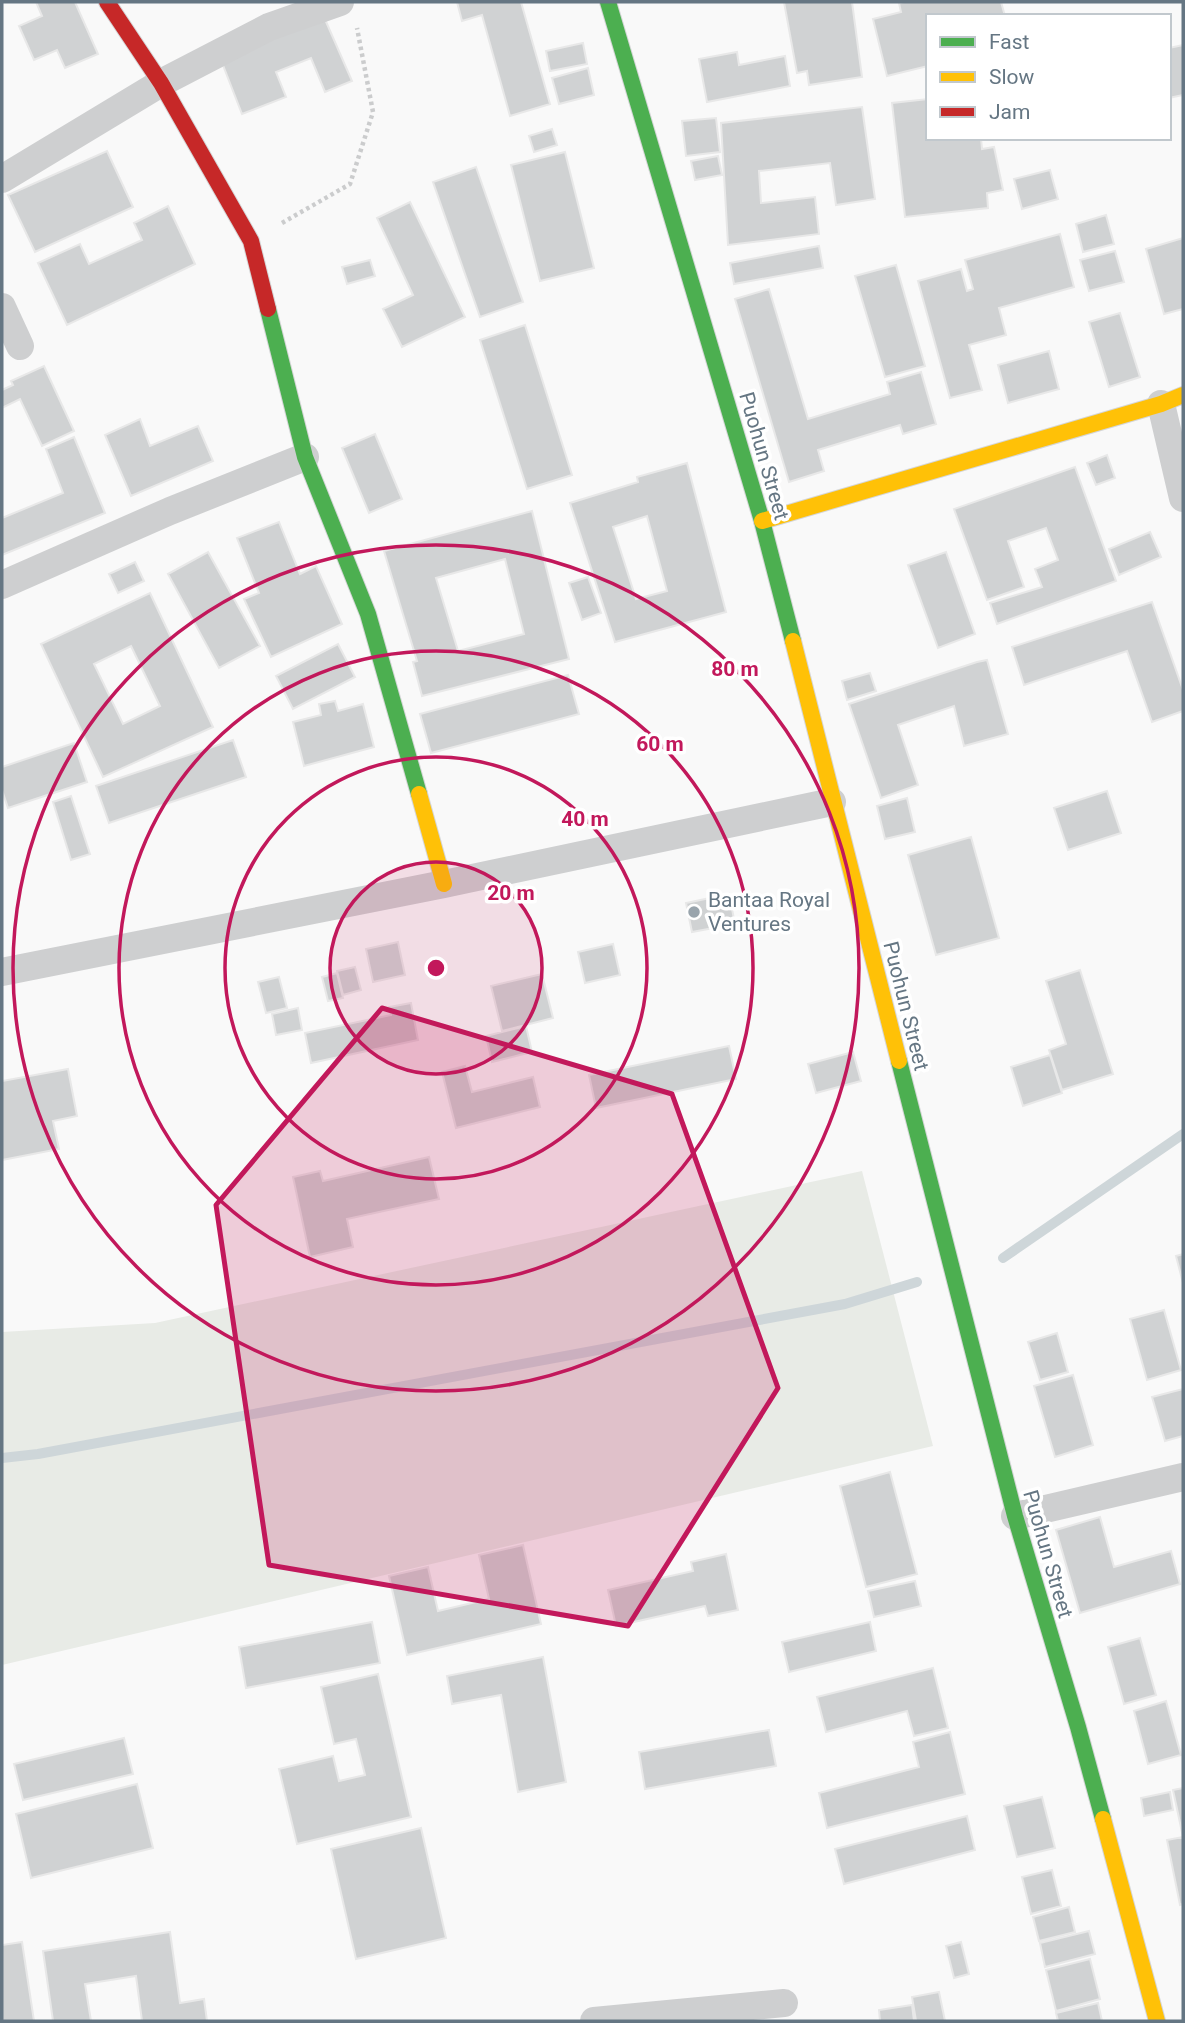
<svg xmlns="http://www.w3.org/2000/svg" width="1185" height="2023" viewBox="0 0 1185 2023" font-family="Roboto,sans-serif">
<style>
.green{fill:#e8ebe6}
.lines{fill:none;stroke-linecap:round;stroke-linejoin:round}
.stream{stroke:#ced6d9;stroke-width:10}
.building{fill:#d0d2d3;stroke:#e8e8e8;stroke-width:2;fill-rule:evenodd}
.fast-casing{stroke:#d5d6d7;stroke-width:18}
.slow-casing{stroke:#d5d6d7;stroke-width:18}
.jam-casing{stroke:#d5d6d7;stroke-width:18}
.path{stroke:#cbcccd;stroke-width:4.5;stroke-dasharray:3.5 3.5;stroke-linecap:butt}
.street{stroke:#cecfd0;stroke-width:28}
.fast{stroke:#4caf50;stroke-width:16}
.slow{stroke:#ffc107;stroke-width:16}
.jam{stroke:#c62828;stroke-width:16}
.marked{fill:#c2185b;fill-opacity:0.2;stroke:#c2185b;stroke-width:5;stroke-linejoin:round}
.ring{fill:none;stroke:#c2185b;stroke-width:3.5}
.poi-dot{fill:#99a4ac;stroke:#fff;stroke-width:2.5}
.labels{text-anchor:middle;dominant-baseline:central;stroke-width:7;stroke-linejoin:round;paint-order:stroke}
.street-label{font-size:21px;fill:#657683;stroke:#fff}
.poi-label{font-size:21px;fill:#657683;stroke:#fff;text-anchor:start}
.centre{fill:#c2185b;stroke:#fff;stroke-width:3.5}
.ring-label{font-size:21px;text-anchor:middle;font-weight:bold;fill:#c2185b;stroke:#fff;stroke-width:7;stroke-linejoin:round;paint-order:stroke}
</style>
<rect width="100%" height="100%" fill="#f9f9f9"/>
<path class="green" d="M862 1171 933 1446 2 1665V1332L155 1323Z"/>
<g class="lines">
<path class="stream" d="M1003 1258 1183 1134
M2 1458 38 1454 845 1304 917 1282"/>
</g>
<path class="building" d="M36 2H75L98 54 65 68 57 50 34 60 19 26 42 16Z
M457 2H521L550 104 510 116 482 15 462 21Z
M784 2H852L862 77 809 85 807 71 797 73Z
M904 2H1001L1005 16H928V66L887 76 873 19 901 12 899 3Z
M324 17 352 81 325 92 311 58 276 72 286 97 242 114 221 60Z
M583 43 587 64 550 71 546 51Z
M1183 45V95L1169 98V48Z
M737 52 739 65 785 56 790 86 707 102 699 59Z
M588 68 594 95 559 104 552 78Z
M928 99V138H981L982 149 994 147 1003 190 987 193 988 208 905 217 892 103Z
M862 107 875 199 836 205 830 163 759 171 761 203 815 197 819 234 728 245 721 123Z
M716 118 720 152 686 156 682 121Z
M552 129 557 145 534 152 529 136Z
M107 151 133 207 35 252 8 195Z
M565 152 594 268 540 281 511 165Z
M718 156 722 175 695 180 691 161Z
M476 167 523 302 480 317 433 182Z
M1050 170 1058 199 1022 209 1014 179Z
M410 202 465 317 402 347 383 309 413 295 377 218Z
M168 206 195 264 67 325 38 263 80 244 89 264 142 240 134 223Z
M1106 215 1114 244 1083 252 1076 224Z
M1060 234 1074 287 999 308 1006 335 969 345 982 390 950 398 918 281 961 269 967 291 973 289 965 260Z
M1183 238V309L1164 314 1146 249Z
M819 246 823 268 734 284 730 263Z
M1115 251 1124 282 1089 291 1080 260Z
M370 260 375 276 347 284 342 267Z
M896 265 925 366 885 377 855 276Z
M769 289 808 419 890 394 887 382 921 372 936 424 903 434 900 425 818 450 824 471 789 482 735 299Z
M1120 313 1140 377 1109 387 1089 322Z
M525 325 572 475 527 489 480 340Z
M1049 351 1059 389 1008 403 998 365Z
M44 366 74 431 42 446 20 399 2 408V390L13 385 11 381Z
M140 419 150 446 198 426 213 461 131 496 105 435Z
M375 434 402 499 369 513 342 448Z
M74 437 105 513 2 555V518L63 493 46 449Z
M1107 455 1115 478 1096 485 1087 463Z
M687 463 726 612 615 642 570 503 638 482 637 477ZM647 516 667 591 636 599 613 527Z
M1075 467 1116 581 997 624 990 603 1042 587 1035 569 1058 560 1046 528 1008 541 1024 587 987 600 954 509Z
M532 511 569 659 422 696 413 662 417 661 384 551ZM505 559 524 634 458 651 436 578Z
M279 522 300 574 316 566 342 624 271 657 244 599 259 593 237 538Z
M1150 532 1161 557 1119 575 1109 549Z
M208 552 260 646 219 668 168 574Z
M946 552 975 634 938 648 908 565Z
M135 562 144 581 118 593 109 574Z
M588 577 601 613 582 620 569 583Z
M150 593 213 727 103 777 41 644ZM131 646 160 706 123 724 94 664Z
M1152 602 1183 690V711L1152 722 1127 651 1024 685 1012 647Z
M338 644 355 677 293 709 276 676Z
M987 660 1008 734 964 746 954 706 898 725 918 785 881 798 849 704 977 662Z
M870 673 876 691 847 700 842 681Z
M568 675 579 714 431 753 420 714Z
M335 701 338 711 363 704 374 747 304 766 293 722 321 715 319 704Z
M233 740 246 777 109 823 96 786Z
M74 743 87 782 8 808 2 790V767Z
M1107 791 1121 833 1068 850 1054 808Z
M71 796 90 854 71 860 53 802Z
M907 798 915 832 885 839 877 806Z
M971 837 999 938 936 955 908 855Z
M729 894 735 924 692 932 686 903Z
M398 942 405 975 373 982 366 949Z
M613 944 620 975 585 983 578 952Z
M355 967 361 990 343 995 337 971Z
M1080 970 1113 1074 1062 1090 1049 1050 1066 1044 1046 981Z
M337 973 343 998 328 1001 322 977Z
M542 974 553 1018 502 1031 491 986Z
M279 977 287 1008 266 1013 258 982Z
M411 1003 418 1040 311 1063 305 1033 391 1015 389 1007Z
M298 1008 302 1030 276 1035 272 1014Z
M526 1026 532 1052 492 1062 486 1036Z
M729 1046 736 1079 596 1108 589 1075Z
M853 1052 861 1081 816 1093 808 1064Z
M1050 1055 1062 1093 1023 1106 1011 1067Z
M465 1066 472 1092 533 1077 540 1107 456 1128 442 1072Z
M68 1069 77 1116 53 1121 59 1149 2 1160V1081Z
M429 1157 439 1199 347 1219 353 1247 310 1257 293 1177 320 1171 323 1181Z
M1183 1254V1283L1176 1256Z
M1164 1310 1181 1370 1147 1380 1130 1319Z
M1057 1333 1068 1372 1040 1380 1028 1342Z
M1073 1375 1093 1445 1055 1457 1034 1386Z
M1183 1389V1436L1165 1441 1152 1397Z
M890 1472 917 1574 866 1587 840 1486Z
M1100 1517 1114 1567 1171 1551 1180 1584 1080 1613 1056 1530Z
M523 1545 541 1624 407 1655 389 1576 428 1567 438 1611 489 1599 479 1555Z
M726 1554 738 1610 708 1616 705 1606 616 1626 608 1590 693 1571 691 1562Z
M915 1581 921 1606 874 1617 868 1591Z
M372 1622 380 1663 246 1688 239 1647Z
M870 1622 876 1651 789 1672 782 1642Z
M1140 1638 1156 1695 1124 1704 1108 1647Z
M543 1657 566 1782 518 1792 501 1695 452 1704 447 1676Z
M933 1668 948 1728 914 1736 907 1711 826 1732 817 1697Z
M378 1674 411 1817 297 1844 279 1769 333 1756 339 1781 365 1775 356 1739 334 1744 321 1687Z
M1166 1701 1181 1755 1148 1764 1134 1711Z
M769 1730 776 1766 645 1789 639 1752Z
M950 1732 965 1794 827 1828 819 1793 919 1767 913 1742Z
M124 1738 133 1774 23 1800 14 1764Z
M137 1784 153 1848 31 1878 16 1814Z
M1183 1788V1904L1180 1905 1167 1840 1183 1837 1173 1790Z
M1170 1792 1173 1810 1144 1816 1141 1798Z
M1042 1797 1055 1848 1017 1857 1004 1806Z
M967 1816 975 1850 844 1884 835 1849Z
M421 1828 446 1938 356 1959 331 1849Z
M1052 1870 1061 1906 1031 1914 1022 1877Z
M1069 1907 1075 1932 1039 1941 1033 1917Z
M1089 1931 1095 1954 1045 1967 1040 1943Z
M170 1932 180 2003 204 1999 207 2021H142L136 1976 85 1984 91 2021H53L43 1951Z
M22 1942 34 2021H2V1945Z
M961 1942 969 1974 954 1978 946 1946Z
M1090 1959 1100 1999 1056 2011 1046 1970Z
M939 1992 945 2021H916L912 1997Z
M1098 2003 1102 2021H1058L1056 2013Z
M912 2005 914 2021H880L879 2010Z"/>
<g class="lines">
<g class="fast-casing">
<path id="fast" d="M608 2 762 521 793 641
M268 309 305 457 368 614 419 794
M899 1061 1015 1516 1078 1727 1103 1819"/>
</g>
<g class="slow-casing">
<path id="slow" d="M762 521 1161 404 1183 395
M793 641 899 1061
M419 794 444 884
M1103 1819 1157 2021"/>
</g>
<g class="jam-casing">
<path id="jam" d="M107 2 161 83 251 241 268 309"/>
</g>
<path class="path" d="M282 223 350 184 373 112 357 28"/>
<path class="street" d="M2 179 161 83 269 27 340 2
M2 307 20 346
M1161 404 1183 498
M2 585 170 511 305 457
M2 972 444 884 832 802
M1015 1516 1183 1477
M594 2021 784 2003"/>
<use href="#fast" class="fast"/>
<use href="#slow" class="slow"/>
<use href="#jam" class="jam"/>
</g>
<path class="marked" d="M382 1008 672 1094 778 1388 628 1626 269 1565 216 1205Z"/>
<circle cx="436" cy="968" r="106" fill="#c2185b" fill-opacity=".12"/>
<g class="ring">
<circle cx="436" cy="968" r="106"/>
<circle cx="436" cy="968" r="211"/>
<circle cx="436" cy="968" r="317"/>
<circle cx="436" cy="968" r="423"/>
</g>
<circle class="poi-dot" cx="694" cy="912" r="7"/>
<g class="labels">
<g class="street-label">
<text transform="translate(764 456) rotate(74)">Puohun Street</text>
<text transform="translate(906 1006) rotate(76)">Puohun Street</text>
<text transform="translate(1048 1554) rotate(74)">Puohun Street</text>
</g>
<g class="poi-label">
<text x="708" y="900">Bantaa Royal<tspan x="708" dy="24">Ventures</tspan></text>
</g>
</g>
<circle cx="436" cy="968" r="10" class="centre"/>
<g class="ring-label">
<text x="735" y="676">80 m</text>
<text x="660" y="751">60 m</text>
<text x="585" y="826">40 m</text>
<text x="511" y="900">20 m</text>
</g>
<rect width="1185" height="2023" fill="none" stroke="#657683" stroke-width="7"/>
<rect x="926" y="14" width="245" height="126" fill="#ffffff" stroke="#c1c8cd" stroke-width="2"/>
<rect x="940" y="37" width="35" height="10" fill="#4caf50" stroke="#c1c8cd" stroke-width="2"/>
<text x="989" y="49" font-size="21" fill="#657683">Fast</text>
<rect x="940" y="72" width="35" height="10" fill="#ffc107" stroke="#c1c8cd" stroke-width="2"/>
<text x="989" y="84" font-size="21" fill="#657683">Slow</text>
<rect x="940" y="107" width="35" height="10" fill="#c62828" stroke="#c1c8cd" stroke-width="2"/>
<text x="989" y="119" font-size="21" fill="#657683">Jam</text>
</svg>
